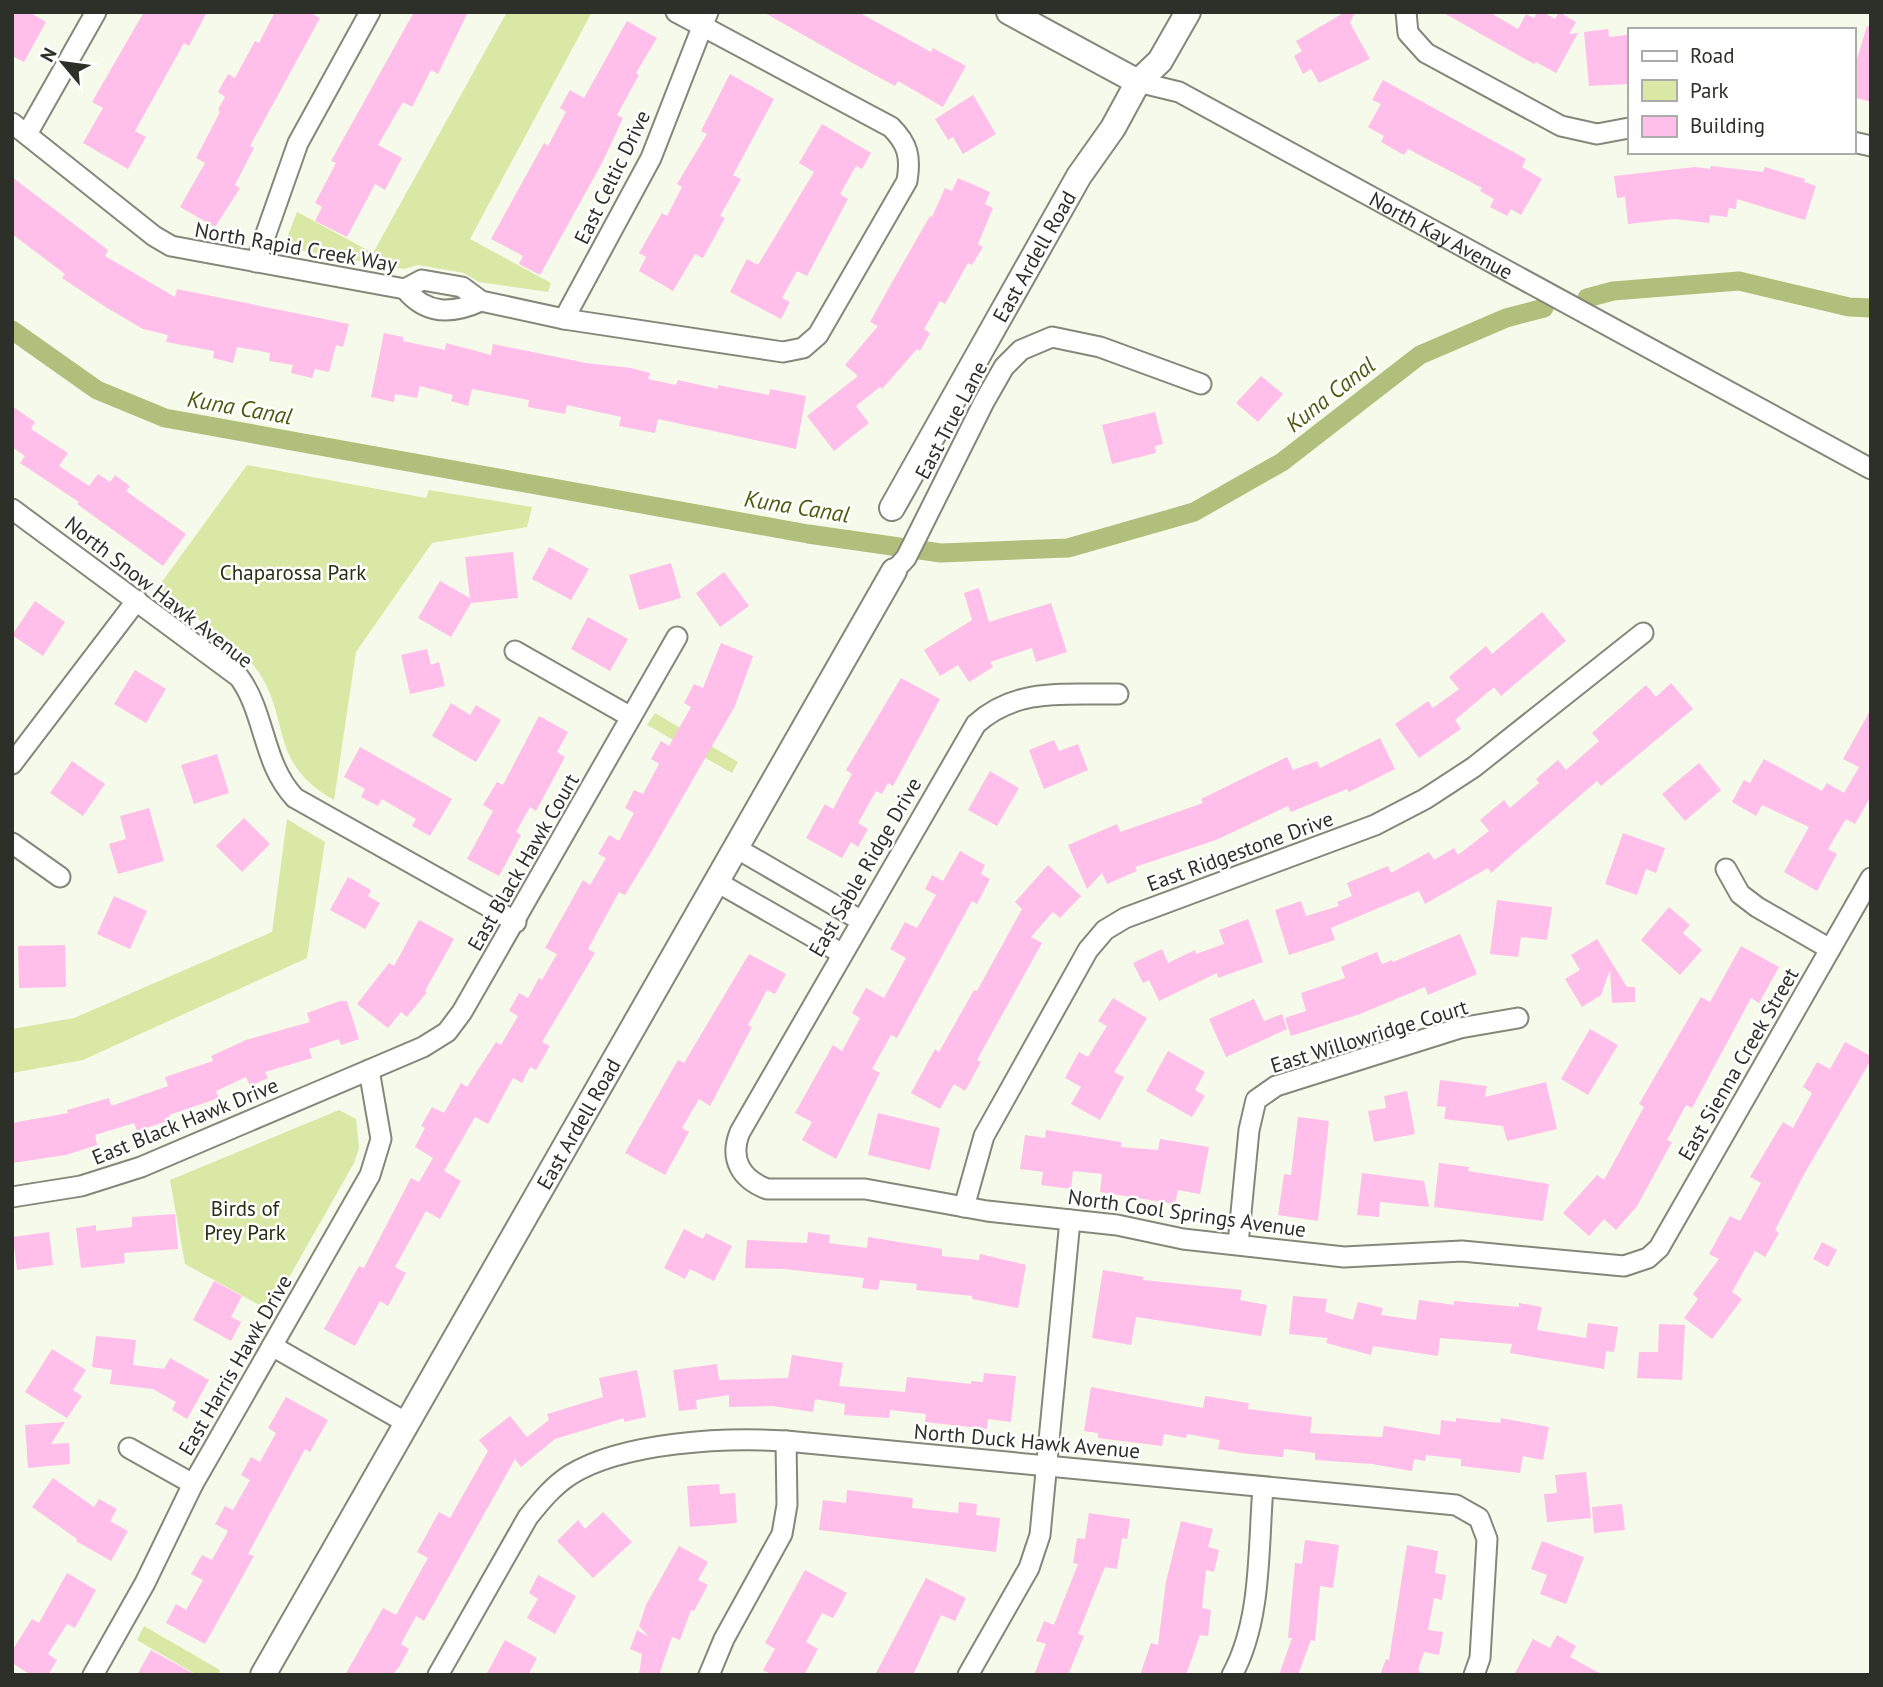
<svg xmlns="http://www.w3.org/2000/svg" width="1883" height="1687" viewBox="0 0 1883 1687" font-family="'PT Sans',sans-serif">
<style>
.green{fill:#d9e8a4}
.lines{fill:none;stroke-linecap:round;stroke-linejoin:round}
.canal{stroke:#b1bf7c;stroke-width:19}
.building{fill:#ffbfea}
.minor-casing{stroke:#848779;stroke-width:23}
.tertiary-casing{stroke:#848779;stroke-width:28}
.minor{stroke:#fff;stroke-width:19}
.tertiary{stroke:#fff;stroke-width:24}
.labels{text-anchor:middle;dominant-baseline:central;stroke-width:5;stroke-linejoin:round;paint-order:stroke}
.street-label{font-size:21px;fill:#2d2f29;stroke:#fff}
.park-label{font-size:21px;fill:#292f11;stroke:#fff}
.water-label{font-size:23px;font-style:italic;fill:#4e5a0d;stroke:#fff}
</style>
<rect width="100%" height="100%" fill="#f6faea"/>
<path class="green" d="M507 12H592L470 239 551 283 548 292 479 282 464 273 418 265 404 269 304 251 290 246 292 242 287 238 297 212 373 253Z
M247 465 426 498 429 490 532 507 527 527 432 543 356 652 334 800C265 761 293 716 254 666 231 638 186 612 156 590Z
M655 713 738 762 732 773 647 725Z
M287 819 325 842 307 958 83 1060 12 1073V1029L74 1018 272 932Z
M339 1110 356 1119 359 1148 354 1163 270 1311 185 1264 170 1180Z
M144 1626 220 1670 218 1675H197L137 1640Z"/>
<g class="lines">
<path class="canal" d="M1587 298 1613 291 1739 281 1849 307 1871 308
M12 330 97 390 165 418 808 534 941 553 1068 548 1194 512 1282 462 1420 355 1506 318 1544 308"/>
</g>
<path class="building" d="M12 12H29L46 22 24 62 12 56Z
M144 12H207L189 46 184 43 135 131 146 137 128 169 83 143 103 108 92 102Z
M275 12H309L320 18 250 146 254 148 235 185 240 188 215 227 180 207 205 163 196 158 220 112 218 110 225 97 218 92 228 74 235 78 255 41 259 43Z
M414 12H468L438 74 431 70 412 107 403 102 378 145 402 158 385 190 375 184 347 237 315 221 322 207 315 203 336 163 331 161Z
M763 12H858L931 52 933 48 966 66 943 107 898 81 895 86 858 66Z
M1345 12H1355L1350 23 1370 59 1319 83 1311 69 1303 74 1294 56 1302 51 1296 41Z
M1442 12H1489L1518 29 1526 14 1534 18 1537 12H1543L1555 19 1559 12 1576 22 1569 34 1578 33 1556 73 1536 62 1534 64Z
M627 21 657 38 636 73 639 75 617 115 623 118 603 161 540 275 519 264 523 256 491 239 544 143 548 146 566 112 560 108 570 90 584 98Z
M1867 26 1871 27V102L1853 97V72Z
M1608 29 1609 37 1627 35 1629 84 1589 86 1584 32Z
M730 74 774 99 733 175 741 179 720 216 725 218 703 258 695 254 673 291 639 271 646 257 639 253 662 213 667 216 682 187 677 184 707 134 701 131Z
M1383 80 1526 159 1522 167 1542 179 1521 215 1511 209 1507 216 1490 207 1494 199 1480 191 1482 188 1408 149 1404 155 1381 142 1384 136 1368 127 1381 104 1372 100Z
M973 95 996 134 963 154 953 137 948 140 935 119Z
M822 124 871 153 862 169 856 166 840 194 848 199 807 276 797 271 782 298 790 302 781 319 730 292 747 259 758 265 814 172 799 163Z
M1711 166 1763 172 1765 167 1805 179 1804 182 1816 186 1805 220 1737 199 1736 209 1729 208 1727 217 1710 215 1709 223 1674 219 1628 224 1625 197 1617 198 1614 176 1695 167 1710 169Z
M12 177 108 250 105 256 175 297 177 289 349 324 343 347 336 345 329 372 315 369 312 378 291 373 293 365 269 361 270 353 237 347 233 363 213 358 214 351 166 342 168 335 143 329 104 306 62 278 65 274 12 234Z
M958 178 990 192 985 204 993 208 978 244 983 247 972 265 968 263 945 304 940 301 924 329 930 333 920 351 917 349 882 389 880 387 856 406 869 423 834 451 807 416 858 376 845 365 878 326 870 322 891 284 930 216 932 217 945 188 952 191Z
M384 333 403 337V341L445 350 446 343 491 355 493 344 586 363 631 368 650 373 648 379 676 385 678 380 718 389V385L769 395 770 389 806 396 796 449 658 419 655 433 619 426 621 417 567 405 565 414 528 407 529 400 472 389 468 406 451 401 453 395 420 386 417 398 395 394 394 402 371 397Z
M1261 376 1283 394 1258 422 1236 403Z
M12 406 35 422 31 429 68 453 59 466 89 486 98 474 110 482 115 475 130 486 126 491 186 534 163 566 77 504 79 502 20 463 25 456 12 447Z
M1155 412 1163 444 1155 446 1156 453 1112 464 1102 425Z
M549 547 589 569 571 600 532 579Z
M513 552 518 598 471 603 451 637 418 618 440 581 470 598 465 557Z
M671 563 681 598 639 610 629 575Z
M724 572 749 606 720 627 696 593Z
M979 588 989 622 1051 603 1067 652 1036 662 1032 648 990 662 993 667 969 682 958 665 940 676 924 650 972 620 964 593Z
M35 601 65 622 43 656 12 635Z
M1542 612 1566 641 1501 696 1494 687 1455 720 1461 729 1419 758 1395 724 1428 701 1433 708 1459 689 1449 677 1486 646 1492 654Z
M588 617 628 639 610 671 571 649Z
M721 643 753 656 735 706 653 849 625 895 619 892 588 949 595 953 542 1042 550 1046 536 1070 530 1067 522 1083 513 1078 488 1124 475 1117 444 1171 461 1181 440 1219 426 1211 395 1267 406 1273 388 1306 380 1301 355 1346 324 1329 359 1266 364 1268 411 1178 419 1182 433 1158 415 1147 425 1128 421 1126 432 1107 444 1113 461 1083 467 1087 496 1042 501 1045 518 1016 509 1011 519 993 528 998 539 978 542 980 557 954 545 948 583 880 590 885 606 858 598 854 609 835 619 841 634 813 625 808 634 790 643 794 659 764 651 759 661 741 669 746 691 707 684 703 694 684 703 688Z
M427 649 431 665 439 662 445 686 410 694 401 655Z
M135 670 166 689 146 723 114 704Z
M901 678 940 699 893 786 888 783 882 794 876 791 858 823 868 829 858 847 851 842 842 858 806 838 825 804 833 809 852 774 846 770Z
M1671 683 1693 709 1601 786 1597 781 1491 873 1488 868 1425 904 1419 891 1331 928 1335 940 1289 955 1275 910 1301 901 1306 916 1339 906 1337 902 1352 896 1347 883 1388 866 1391 873 1429 852 1434 860 1454 848 1458 855 1489 831 1480 820 1504 800 1510 808 1539 783 1536 779 1558 760 1566 770 1599 741 1592 733 1646 685 1656 697Z
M451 703 470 715 476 705 501 720 476 762 432 736Z
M1871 709V796L1855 824 1846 819 1828 849 1837 854 1817 891 1784 872 1809 827 1762 805 1756 816 1732 802 1744 780 1750 783 1764 759 1822 791 1827 783 1844 793 1859 767 1843 759Z
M539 716 568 732 557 752 565 757 536 811 530 807 516 832 521 835 499 876 467 859 493 811 483 805 497 782 503 785Z
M1380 738 1395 769 1349 792 1347 789 1291 812 1288 806 1216 840 1135 867 1137 871 1107 884 1102 873 1087 889 1068 845 1117 824 1120 832 1203 803 1201 799 1287 757 1293 770 1317 761 1320 768Z
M1054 740 1059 751 1078 744 1088 770 1044 789 1029 750Z
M360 747 452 799 430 836 412 826 416 819 382 799 378 806 361 797 365 789 344 777Z
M217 754 229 793 194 804 181 765Z
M72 761 105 784 83 816 50 793Z
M1699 763 1721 790 1685 821 1662 794Z
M990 771 1019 788 997 826 968 810Z
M149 808 164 861 118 874 109 844 126 839 120 816Z
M244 818 270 844 242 872 216 846Z
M1623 833 1665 848 1656 873 1646 869 1637 895 1605 884Z
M960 851 985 865 981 874 990 879 977 904 972 901 897 1038 891 1035 872 1069 880 1073 836 1159 802 1140 812 1122 795 1113 833 1045 842 1051 860 1018 852 1013 866 988 884 998 906 958 890 949 905 922 917 928 936 895 925 889 932 875 943 881Z
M1048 865 1081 896 1060 918 1053 912 1031 937 1042 943 977 1060 981 1062 965 1091 954 1084 940 1109 911 1093 935 1049 939 1052 974 990 977 991 1022 909 1015 902Z
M348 877 371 890 368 896 380 903 365 929 330 910Z
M114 896 147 911 130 949 97 934Z
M1497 900 1552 907 1547 940 1521 937 1518 957 1490 954Z
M1669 907 1690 925 1683 933 1702 950 1680 975 1641 940Z
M1248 919 1263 962 1218 978 1217 973 1159 1001 1149 980 1143 983 1133 963 1162 949 1168 963 1195 950 1196 954 1224 944 1219 930Z
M419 920 454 939 425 991 427 992 407 1017 401 1012 388 1028 357 1004 389 963 394 966Z
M1460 934 1477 974 1428 995 1425 987 1360 1014 1291 1036 1285 1018 1306 1011 1301 993 1345 978 1341 967 1377 952 1382 964 1392 960 1393 962Z
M1597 939 1627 987H1635V1002L1612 1003 1610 970 1601 995 1582 1007 1565 979 1580 970 1571 955Z
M65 945 66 987 19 988 18 946Z
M1741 946 1779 967 1759 1003 1751 998 1692 1108 1686 1105 1667 1140 1672 1142 1637 1206 1616 1230 1604 1219 1589 1236 1563 1213 1597 1175 1604 1180 1644 1107 1639 1104 1701 997 1710 1002Z
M749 954 786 974 775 994 767 990 748 1025 752 1027 710 1106 699 1099 682 1128 689 1132 665 1175 625 1153 678 1060 684 1063Z
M1113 998 1147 1018 1114 1072 1124 1077 1100 1120 1071 1104 1081 1087 1065 1078 1079 1052 1088 1057 1107 1026 1098 1021Z
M1254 999 1264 1021 1282 1014 1287 1029 1226 1057 1209 1019Z
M340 1001H347L359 1039 341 1045 339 1039 309 1049 312 1058 265 1072 268 1078 250 1086 246 1077 216 1091 219 1098 169 1115 171 1120 137 1131 134 1123 95 1135 97 1145 66 1155 12 1163V1123L68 1113 67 1110 109 1098 111 1106 168 1086 165 1077 213 1061 211 1056 246 1040 310 1022 307 1013Z
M1590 1029 1618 1045 1588 1095 1561 1079Z
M1845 1042 1871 1056V1060L1803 1176 1775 1230 1779 1233 1765 1257 1755 1251 1732 1292 1742 1299 1712 1339 1684 1318 1698 1299 1693 1294 1719 1259 1709 1254 1730 1216 1740 1221 1744 1214 1761 1183 1750 1177 1783 1122 1793 1128 1812 1093 1803 1087 1817 1062 1830 1069Z
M1168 1051 1205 1072 1195 1090 1205 1096 1192 1117 1146 1091Z
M1440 1080 1487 1086 1485 1097 1546 1082 1557 1129 1507 1141 1503 1126 1444 1119 1446 1107 1437 1106Z
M1407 1091 1415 1134 1374 1142 1368 1111 1386 1108 1384 1096Z
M878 1113 940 1128 930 1170 868 1155Z
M1298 1117 1329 1121 1318 1221 1278 1215 1284 1174 1291 1175Z
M1046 1130 1121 1142V1147L1158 1150 1160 1139 1209 1147 1200 1194 1178 1190 1175 1204 1100 1192 1102 1174 1073 1171 1071 1189 1041 1185 1043 1172 1020 1169 1025 1135 1045 1138Z
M1439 1163 1469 1167 1468 1171 1549 1184 1543 1221 1434 1207Z
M1362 1173 1424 1181 1429 1207 1380 1202 1379 1217 1357 1215Z
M175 1214 178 1249 124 1253 125 1263 81 1268 76 1228 96 1225V1231L132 1227V1217Z
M684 1229 703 1239 706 1233 732 1246 714 1281 690 1269 685 1279 664 1268Z
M49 1232 53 1265 17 1270 13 1237Z
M808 1232 830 1235 829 1243 867 1248 868 1237 942 1249V1256L979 1260 980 1254 1026 1265 1018 1308 972 1299V1296L916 1290 917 1284 880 1280 878 1290 862 1288 864 1278 784 1269 745 1268 747 1240 807 1243Z
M1822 1242 1837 1250 1828 1267 1813 1259Z
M1103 1270 1144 1277 1143 1280 1242 1290 1240 1300 1267 1305 1261 1336 1136 1317 1131 1345 1092 1338Z
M214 1281 242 1296 231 1317 241 1322 231 1341 193 1320Z
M1293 1296 1327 1299 1325 1312 1353 1320 1358 1302 1383 1308 1381 1315 1416 1320 1419 1300 1454 1305V1301L1519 1307V1303L1542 1307 1537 1330 1586 1338 1588 1323 1618 1327 1614 1352 1606 1351 1604 1369 1510 1353 1512 1344 1440 1338 1438 1356 1373 1346 1371 1355 1326 1343 1328 1338 1289 1334Z
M1659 1324 1685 1325 1682 1380 1637 1378 1639 1352H1658Z
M96 1336 136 1340 133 1365 164 1369 170 1358 209 1380 187 1419 172 1410 176 1402 153 1389 110 1384 112 1370 92 1367Z
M52 1349 86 1370 73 1390 82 1396 67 1418 25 1392Z
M792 1355 843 1363 839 1386 905 1392 907 1377 971 1384V1381L983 1382 984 1373 1016 1376 1011 1422 988 1419 987 1429 925 1422 926 1414 890 1410 889 1418 844 1415 845 1404 815 1399 813 1412 772 1406 729 1407V1395L696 1400 697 1409 679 1411 673 1370 717 1364 719 1380 788 1378Z
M637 1370 646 1417 624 1422V1418L555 1439 521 1467 515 1459 424 1621 416 1616 401 1644 409 1649 399 1667 392 1675H345L383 1608 396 1615 428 1558 417 1552 439 1512 450 1518 488 1451 479 1440 510 1416 527 1437 549 1420 547 1414 603 1397 599 1378Z
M1091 1387 1203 1408 1205 1396 1249 1403 1248 1409 1312 1417 1310 1433 1382 1437 1384 1426 1440 1435 1441 1420 1456 1422V1418L1500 1423 1501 1418 1549 1427 1543 1460 1523 1456 1520 1473 1461 1466V1459L1426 1455 1425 1461 1414 1459 1412 1471 1372 1464 1315 1460V1453L1284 1449 1283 1457 1248 1454 1218 1449 1220 1440 1187 1434 1186 1438 1164 1434 1162 1446 1098 1438V1433L1084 1431Z
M286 1397 328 1420 310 1452 305 1449 274 1506 248 1554 254 1556 205 1644 166 1623 176 1604 186 1610 203 1580 191 1574 202 1555 212 1560 228 1531 215 1524 225 1506 233 1510 250 1480 241 1475 251 1457 260 1462 276 1433 268 1428Z
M65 1422 51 1444 69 1443 70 1464 28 1468 25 1425Z
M1586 1472 1591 1518 1547 1522 1544 1494 1557 1493 1555 1475Z
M53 1478 94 1507 99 1499 117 1509 110 1521 128 1531 111 1561 76 1541 77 1539 32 1507Z
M719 1484 720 1494 735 1493 737 1523 690 1527 687 1486Z
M847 1490 913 1498 912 1508 958 1513 959 1502 977 1504 976 1515 1000 1518 996 1552 819 1530 823 1500 846 1503Z
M1622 1504 1625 1530 1594 1533 1592 1507Z
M603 1512 632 1542 593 1578 557 1541 578 1520 585 1529Z
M1089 1513 1130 1519 1127 1539 1122 1538 1117 1569 1105 1567 1078 1634 1084 1636 1068 1675H1034L1046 1644 1036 1641 1044 1621 1054 1625 1078 1564 1073 1563 1077 1538 1085 1539Z
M1181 1521 1213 1529 1208 1547 1219 1550 1214 1572 1206 1570 1202 1608 1211 1610 1208 1636 1200 1635 1186 1675H1140L1151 1643 1158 1645 1166 1582Z
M1305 1540 1339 1545 1333 1588 1320 1586 1315 1641 1311 1640 1298 1675H1279L1292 1638H1288L1295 1563 1302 1564Z
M1542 1541 1584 1557 1566 1604 1540 1594 1547 1575 1531 1569Z
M1407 1545 1438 1551 1435 1573 1446 1575 1442 1600 1434 1598 1428 1630 1443 1632 1439 1655 1424 1652 1418 1670 1424 1675H1380L1386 1659 1389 1660Z
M679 1546 708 1562 698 1580 708 1585 694 1611 691 1610 680 1640 672 1637 659 1675H639L642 1654 630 1649 637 1630 649 1637 639 1626 646 1605Z
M805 1570 847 1593 833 1618 822 1613 806 1642 818 1649 804 1675H773L763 1670 775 1649 765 1643Z
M67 1573 96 1590 75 1628 67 1624 48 1654 57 1660 48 1675H31L12 1663V1651L32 1619 39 1623Z
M538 1575 576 1596 555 1634 527 1618 538 1599 529 1593Z
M926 1578 966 1598 955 1621 941 1615 913 1675H875Z
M1557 1635 1576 1646 1570 1657 1603 1675H1514L1533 1639 1550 1648Z
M505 1640 537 1658 528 1675H486Z
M151 1650 196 1675H137Z"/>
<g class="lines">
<g class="minor-casing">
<g id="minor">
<path d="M1406 12 1408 33 1426 53 1561 126 1597 134 1629 128"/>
<path id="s1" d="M1138 82 1179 92 1871 469"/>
<path d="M12 123 154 236 171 246 405 289"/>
<path d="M27 134 96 12"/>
<path d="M1853 142 1871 146"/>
<path d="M256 262 298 143 370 12"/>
<path d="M481 301C453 314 426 315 405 289L422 280 462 287 481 301 564 319 783 352 803 348 818 335 907 181C911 157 908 144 891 127L676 12"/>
<path d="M564 319 651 158 708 12"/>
<path d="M12 509 239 677C266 714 262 763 295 798L516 922"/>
<path d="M894 571 906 558 984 402 1004 367 1021 350 1052 337 1100 347 1201 384"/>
<path d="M515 651 631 717"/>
<path d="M1118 694C1066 695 1017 687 976 724L740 1132C729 1159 741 1179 767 1189H865L987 1211 1117 1225 1183 1239 1344 1257 1462 1251 1624 1266 1648 1258 1659 1248 1871 878"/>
<path d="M12 764 137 600"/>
<path d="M12 843 60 877"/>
<path d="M736 848 860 920"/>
<path d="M1726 869 1740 894 1757 907 1830 949"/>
<path d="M717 882 841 953"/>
<path d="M12 1197 81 1186 141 1167 423 1047 447 1032 462 1012 677 637"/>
<path d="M964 1207 984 1136 1088 950 1105 930 1125 918 1375 825 1425 799 1474 767 1643 633"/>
<path d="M1238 1244 1249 1130 1256 1100 1276 1086 1460 1028 1518 1018"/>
<path d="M272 1346 407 1423"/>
<path d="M129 1448 193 1484"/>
<path d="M93 1675 145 1583 193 1484 370 1175 381 1139 369 1070"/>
<path d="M438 1675 528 1517C541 1501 553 1486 570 1475 623 1442 725 1437 786 1441L1456 1505 1479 1518 1487 1539 1480 1658 1474 1675"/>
<path d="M709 1675 724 1639 782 1534 787 1505 786 1441"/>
<path d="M968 1675 1029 1568 1040 1535 1070 1220"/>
<path d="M1232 1675C1262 1620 1258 1549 1263 1487"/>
</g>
</g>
<g class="tertiary-casing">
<g id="tertiary">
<path d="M1009 12 1138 82"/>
<path id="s2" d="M892 508 1079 176 1113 128 1138 82 1160 61 1188 12"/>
<path id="s3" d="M263 1675 894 571"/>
</g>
</g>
<use href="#minor" class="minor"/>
<use href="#tertiary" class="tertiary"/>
</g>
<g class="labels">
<g class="street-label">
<text transform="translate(612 177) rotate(-64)">East Celtic Drive</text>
<text stroke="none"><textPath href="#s1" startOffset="341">North Kay Avenue</textPath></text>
<text transform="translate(296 247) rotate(10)">North Rapid Creek Way</text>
<text stroke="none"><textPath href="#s2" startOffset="289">East Ardell Road</textPath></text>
<text transform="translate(951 420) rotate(-62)">East True Lane</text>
<text transform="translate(159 592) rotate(38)">North Snow Hawk Avenue</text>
<text transform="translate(1240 851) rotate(-20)">East Ridgestone Drive</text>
<text transform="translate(523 862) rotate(-60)">East Black Hawk Court</text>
<text transform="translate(865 867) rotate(-60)">East Sable Ridge Drive</text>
<text transform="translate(1369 1036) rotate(-17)">East Willowridge Court</text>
<text transform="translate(1738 1064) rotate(-60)">East Sienna Creek Street</text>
<text transform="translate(185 1121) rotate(-22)">East Black Hawk Drive</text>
<text stroke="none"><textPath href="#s3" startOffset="635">East Ardell Road</textPath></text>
<text transform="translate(1187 1213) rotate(8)">North Cool Springs Avenue</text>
<text transform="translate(235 1365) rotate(-60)">East Harris Hawk Drive</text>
<text transform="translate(1027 1441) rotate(5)">North Duck Hawk Avenue</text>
</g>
<g class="park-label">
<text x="293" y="572">Chaparossa Park</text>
<text x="245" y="1208">Birds of<tspan x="245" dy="24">Prey Park</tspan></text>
</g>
<g class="water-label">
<text transform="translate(1330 394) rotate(-38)">Kuna Canal</text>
<text transform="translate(240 407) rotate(10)">Kuna Canal</text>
<text transform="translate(797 506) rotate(9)">Kuna Canal</text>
</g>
</g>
<rect width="1883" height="1687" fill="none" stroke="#2d2f29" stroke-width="28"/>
<rect x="1628" y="28" width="228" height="126" fill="#ffffff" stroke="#abaca9" stroke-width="2"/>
<rect x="1642" y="51" width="35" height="10" fill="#ffffff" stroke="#abaca9" stroke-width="2"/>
<text x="1690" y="63" font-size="21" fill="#2d2f29">Road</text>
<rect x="1642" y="80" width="35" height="21" fill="#d9e8a4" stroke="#abaca9" stroke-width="2"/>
<text x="1690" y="98" font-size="21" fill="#2d2f29">Park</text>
<rect x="1642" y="116" width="35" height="21" fill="#ffbfea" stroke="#abaca9" stroke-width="2"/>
<text x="1690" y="133" font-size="21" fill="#2d2f29">Building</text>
<g transform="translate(63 63) rotate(299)" stroke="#ffffff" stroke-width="5" paint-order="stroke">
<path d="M0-5L12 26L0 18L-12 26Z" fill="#2d2f29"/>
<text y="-10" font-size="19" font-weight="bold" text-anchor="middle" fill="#2d2f29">N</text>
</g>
</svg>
